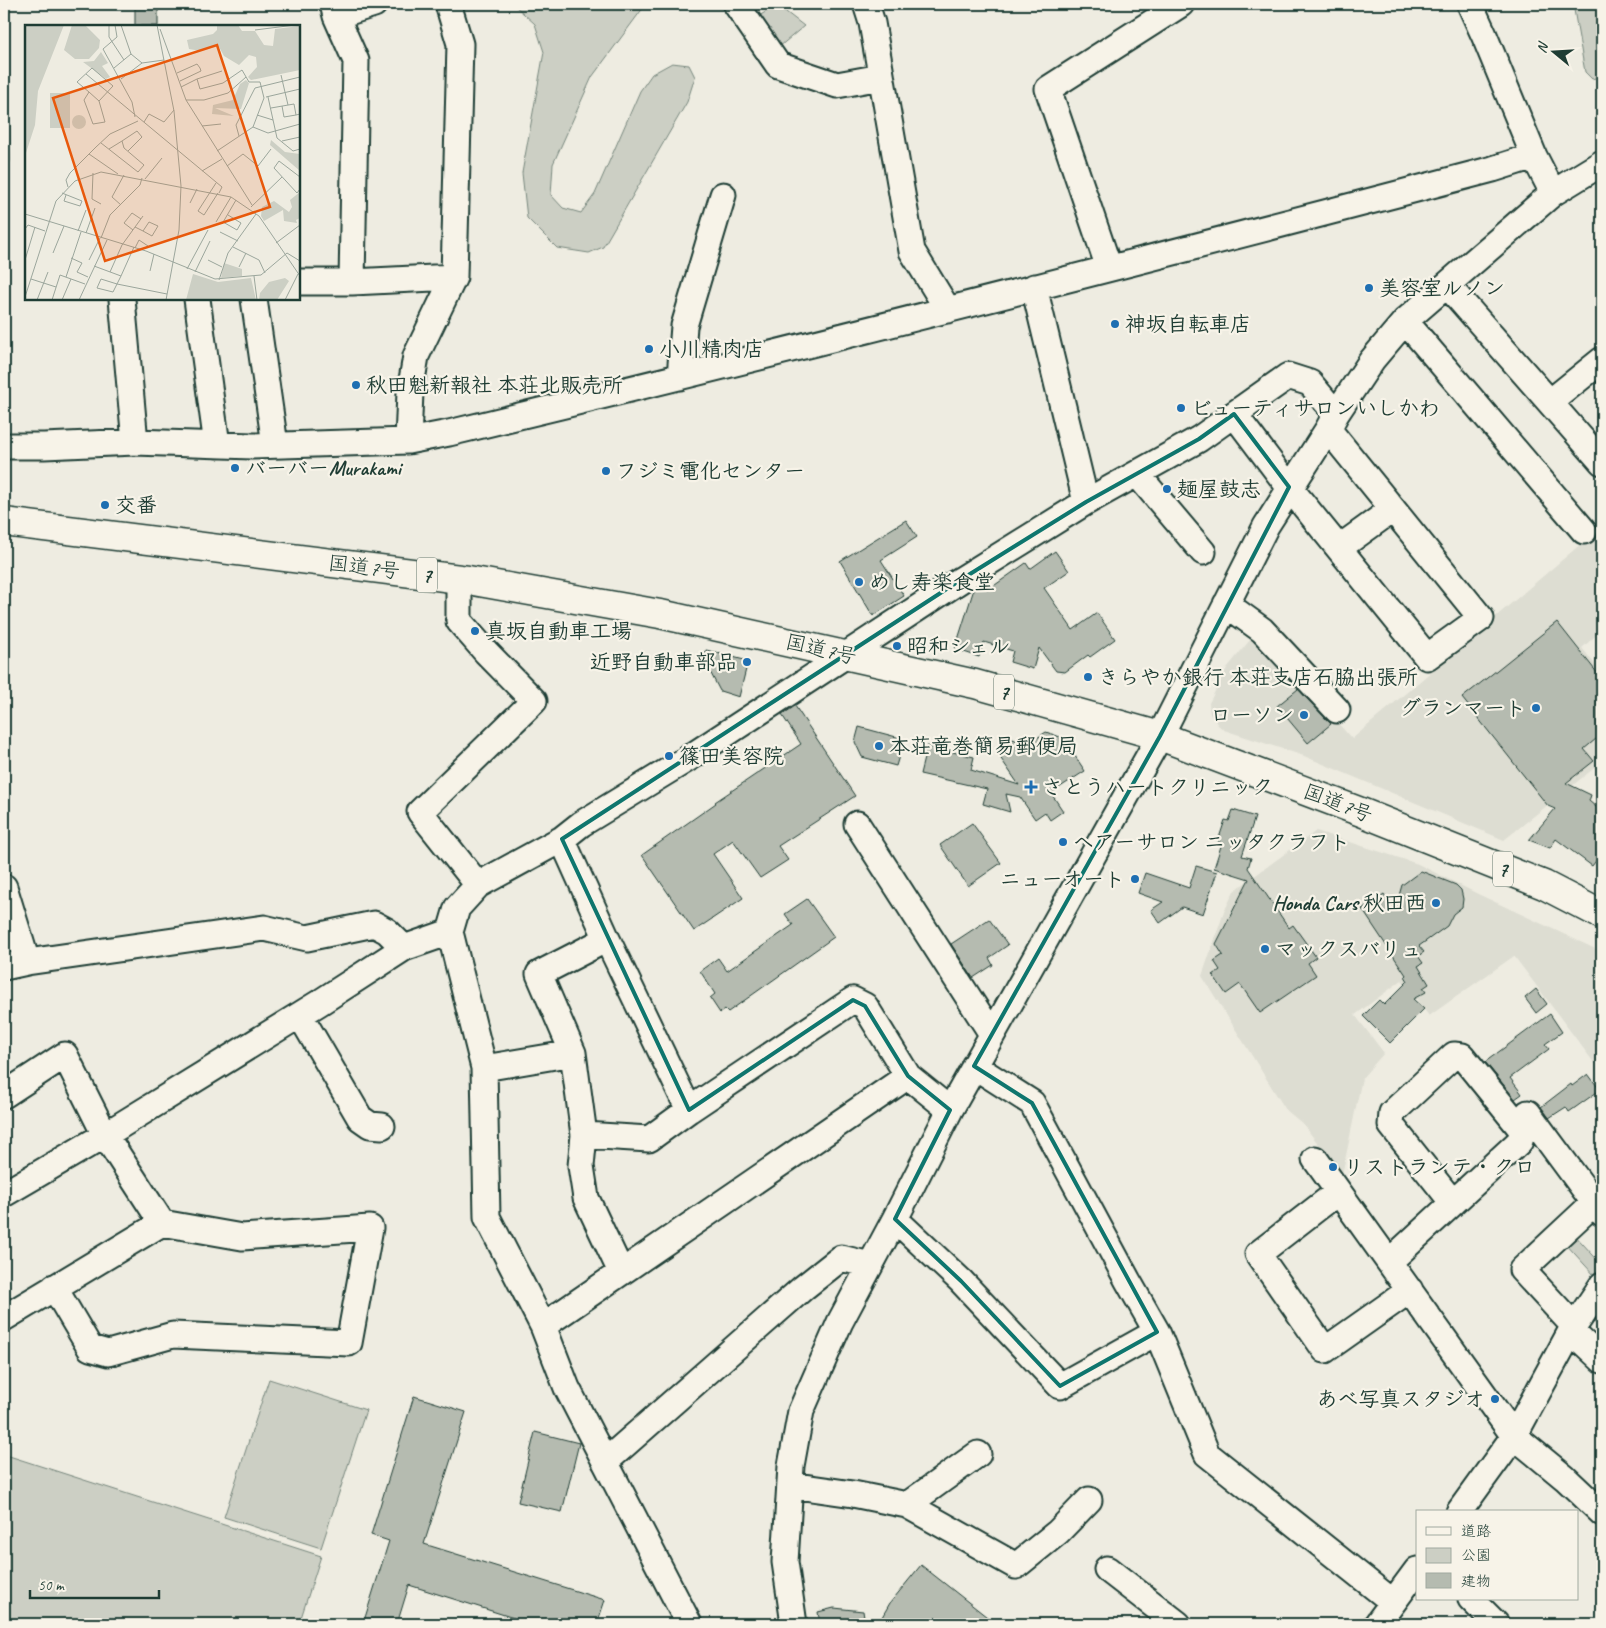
<svg xmlns="http://www.w3.org/2000/svg" width="1606" height="1628" viewBox="0 0 1606 1628" font-family="Caveat,'Klee One',sans-serif">
<style>
.built{fill:#ddddd2}
.green{fill:#cccfc4;stroke:#76867c}
.building{fill:#b5bbb0;stroke:#1f3d34}
.lines{fill:none;stroke-linecap:round;stroke-linejoin:round}
.minor-casing{stroke:#1f3d34;stroke-width:29}
.highway-casing{stroke:#1f3d34;stroke-width:31}
.minor{stroke:#f7f3e8;stroke-width:25}
.highway{stroke:#f7f3e8;stroke-width:28}
.marked{fill:none;stroke:#0f766e;stroke-width:4;stroke-linejoin:round}
.poi-dot{fill:#1f6fb2;stroke:#f7f3e8;stroke-width:2}
.labels{text-anchor:middle;dominant-baseline:central;stroke-width:4.5;stroke-linejoin:round;paint-order:stroke}
.shield{fill:#f7f3e8;stroke:#60746a;stroke-width:1}
.shield-label{font-size:20px;font-weight:bold;fill:#1f3d34}
.poi-label{font-size:21px;font-weight:bold;fill:#1f3d34;stroke:#f7f3e8;text-anchor:start}
.street-label{font-size:21px;fill:#1f3d34;stroke:#f7f3e8}
.inset-road{fill:none;stroke:#9ba69c;stroke-width:1}
.view{fill:#e8590c;fill-opacity:0.15;stroke:#e8590c;stroke-width:2.5}
.inset-edge{fill:none;stroke:#1f3d34;stroke-width:2.5}
</style>
<rect width="100%" height="100%" fill="#eeece1"/>
<filter id="ink" filterUnits="userSpaceOnUse"><feTurbulence type="fractalNoise" baseFrequency=".02" numOctaves="2"/><feDisplacementMap in="SourceGraphic" scale="10" xChannelSelector="R" yChannelSelector="G"/><feConvolveMatrix kernelMatrix="1 2 1 2 8 2 1 2 1" color-interpolation-filters="sRGB"/></filter>
<g filter="url(#ink)">
<path class="built" d="M1602 526V630L1582 648 1602 673V762L1504 840 1304 756 1224 730 1218 725 1210 714 1209 703 1227 668 1250 640 1296 683 1305 686 1352 739Z
M1316 831 1418 864 1480 895 1602 952V1055L1595 1064 1514 956 1429 1016 1402 980 1355 1015 1384 1053 1362 1078 1342 1175 1303 1124 1286 1110 1202 976 1224 912 1234 891Z"/>
<path class="green" d="M4 4H8L10 161 4 183Z
M513 4H646L592 77 553 164 551 195 563 208 581 213 595 194 640 91 652 74 672 63 689 65 695 77 687 102 603 247 589 253 557 248 527 218 522 173 544 52 535 24Z
M1573 4H1602V76L1592 79 1585 72Z
M777 5 804 26 779 47 759 16Z
M1573 1233 1602 1265 1595 1276 1564 1242Z
M269 1379 366 1410 321 1548 224 1517Z
M6 1455 321 1556 299 1624H4V1463Z"/>
<path class="building" d="M135 4H158V26H135Z
M906 520 917 537 881 560 904 596 873 616 840 561Z
M1055 551 1069 571 1044 588 1073 630 1097 613 1115 639 1090 657 1088 655 1065 672 1056 671 1039 648 1033 669 1010 662 1013 651 984 642 979 657 955 649 973 592 972 590 983 583 988 590 1026 563 1030 569Z
M1557 622 1602 679V734L1584 749 1594 761 1566 783 1591 795 1589 801 1602 812V853L1592 866 1556 839 1550 848 1529 840 1555 809 1548 806 1462 698Z
M706 650 748 661 739 697 720 691 704 660Z
M1298 689 1331 724 1308 743 1277 706Z
M795 706 855 796 778 846 788 860 760 878 733 840 713 854 743 898 694 931 642 855 716 803 715 802 801 744 782 715Z
M859 727 904 739 896 766 862 757 855 742Z
M1046 732 1063 738 1085 771 1051 793 1063 811 1050 820 1045 812 1035 819 1020 797 1006 794 1010 812 983 804 987 789 920 774 927 746 974 757 971 770 1019 785 997 753 1003 736 1028 744Z
M1233 810 1255 817 1242 856 1251 858 1248 868 1289 928 1293 925 1316 957 1308 963 1316 975 1260 1013 1240 984 1226 994 1213 975 1220 970 1214 961 1223 955 1216 944 1249 879 1214 868 1222 843 1218 841 1225 820 1229 821Z
M972 823 1001 863 968 886 940 845Z
M1196 866 1217 872 1203 914 1182 907 1160 923 1151 910 1163 902 1138 893 1145 873 1189 888Z
M1421 871 1456 885 1461 890 1463 899 1462 907 1453 914 1447 926 1419 946 1424 952 1418 956 1423 963 1418 966 1429 984 1423 988 1426 992 1413 999 1424 1009 1390 1043 1363 1016 1379 1000 1384 1005 1408 981 1405 976 1406 975 1362 909 1384 894 1395 910 1402 885Z
M807 899 834 937 728 1012 725 1009 720 1013 710 998 715 994 700 971 718 958 727 971 793 925 785 914Z
M989 919 1008 945 989 958 993 965 973 978 951 944Z
M1536 989 1547 1004 1536 1013 1525 998Z
M1550 1014 1562 1032 1545 1044 1549 1049 1510 1078 1522 1094 1515 1099 1485 1062Z
M1588 1074 1600 1090 1569 1112 1566 1107 1549 1118 1541 1107 1571 1084 1572 1086Z
M414 1396 466 1412 424 1544 605 1600 597 1624H533L409 1585 397 1624H363L389 1541 371 1535Z
M535 1432 579 1443 562 1512 518 1502Z
M921 1565 996 1624H878L890 1603Z
M834 1608 863 1611 865 1624H820L818 1612Z"/>
<g class="lines">
<g class="minor-casing">
<path id="minor" d="M736 4 778 65 837 85 881 77
M866 4 872 23 912 251 948 310
M1470 4 1484 35 1534 156 1553 193
M336 16 374 4
M1109 268 1048 89 1181 4
M299 282H352L356 61 336 16 333 4
M352 282 454 277
M1447 285 1602 462
M1034 287 1086 502
M122 299 135 442
M197 299 217 445
M254 299 275 445
M1405 321 1584 531
M680 377 684 326 723 195
M1550 402 1602 360
M1234 414 1289 487 1427 657 1481 618 1328 429
M408 441 410 392 416 356 454 277 460 44 448 4
M4 446H44L135 442 252 446 408 441 449 433C798 349 1146 260 1493 169L1534 156
M1137 474 1203 552
M1339 548 1393 509
M459 579V621L486 652 534 701 420 812 478 885
M1226 604 1262 630 1337 710
M857 824 992 1034
M562 839 607 939
M4 887 27 962
M4 967 27 962 264 928 307 938 374 924 387 931 404 948
M300 1015 360 1118 370 1125 382 1126
M974 1066 1032 1103 1128 1281 1157 1332 1207 1454 1393 1602
M484 1068 573 1053
M908 1076 950 1110
M4 1095 65 1055 105 1135 162 1223
M1528 1113 1602 1213
M584 1135 573 1053 539 974 607 939 689 1110
M1315 1159 1514 1436 1565 1478 1602 1513
M1338 1192 1258 1254 1325 1350 1410 1290
M4 1194 105 1135 319 1003 404 948 450 932
M895 1219 961 1281 1060 1386 1157 1332
M1389 1262 1520 1141 1522 1130 1462 1056 1454 1055 1392 1113 1391 1125 1453 1203
M4 1318 162 1223 242 1237 370 1228 349 1343 173 1335 108 1353 90 1348 54 1287
M543 1326 908 1076 865 1006 853 1000 689 1110 649 1139 584 1135 581 1166 586 1198 621 1272
M1574 1326 1522 1270 1595 1202
M1571 1331 1602 1360
M605 1462 803 1288 841 1258 870 1265
M790 1485 853 1494 907 1505 1016 1566 1058 1532 1089 1500
M907 1505 978 1454
M1459 1512 1514 1436 1571 1331 1602 1285
M1107 1569 1178 1624
M1471 1599 1496 1624
M689 1624 567 1388 543 1326 487 1217 484 1068 450 932 457 908 478 885 562 839 581 824 689 758 962 579 1086 502 1199 439 1288 376 1310 383 1336 414
M794 1624 785 1562 791 1466 801 1411 840 1322 895 1219 950 1110 1160 736 1266 526 1328 429 1336 414 1372 360 1405 321 1553 193 1602 163
M1377 1624 1417 1570"/>
</g>
<g class="highway-casing">
<path id="highway" d="M4 522 468 580 660 614 975 684 1160 736 1361 812 1544 885 1602 915"/>
</g>
<use href="#minor" class="minor"/>
<use href="#highway" class="highway"/>
</g>
</g>
<path class="marked" d="M1234 414 1289 487 1160 736 974 1066 1032 1103 1157 1332 1060 1386 961 1281 895 1219 950 1110 908 1076 865 1006 853 1000 689 1110 562 839 962 579 1086 502 1199 439Z"/>
<g class="poi-dot">
<circle cx="1369" cy="288" r="5"/>
<circle cx="1115" cy="324" r="5"/>
<circle cx="649" cy="349" r="5"/>
<circle cx="356" cy="385" r="5"/>
<circle cx="1181" cy="408" r="5"/>
<circle cx="235" cy="468" r="5"/>
<circle cx="606" cy="471" r="5"/>
<circle cx="1167" cy="489" r="5"/>
<circle cx="105" cy="505" r="5"/>
<circle cx="859" cy="582" r="5"/>
<circle cx="475" cy="631" r="5"/>
<circle cx="897" cy="646" r="5"/>
<circle cx="747" cy="662" r="5"/>
<circle cx="1088" cy="677" r="5"/>
<circle cx="1536" cy="708" r="5"/>
<circle cx="1304" cy="715" r="5"/>
<circle cx="879" cy="746" r="5"/>
<circle cx="669" cy="756" r="5"/>
<path d="M1028.5 779.5h5v5h5v5h-5v5h-5v-5h-5v-5h5z"/>
<circle cx="1063" cy="842" r="5"/>
<circle cx="1135" cy="879" r="5"/>
<circle cx="1436" cy="903" r="5"/>
<circle cx="1265" cy="949" r="5"/>
<circle cx="1333" cy="1167" r="5"/>
<circle cx="1495" cy="1399" r="5"/>
</g>
<g class="labels">
<g class="shield">
<rect x="417" y="557.5" width="20" height="35" rx="4"/>
<rect x="994" y="674.5" width="20" height="35" rx="4"/>
<rect x="1493" y="851.5" width="20" height="35" rx="4"/>
</g>
<g class="shield-label">
<text x="427" y="575">7</text>
<text x="1004" y="692">7</text>
<text x="1503" y="869">7</text>
</g>
<g class="poi-label">
<text x="1379" y="288">美容室ルノン</text>
<text x="1125" y="324">神坂自転車店</text>
<text x="659" y="349">小川精肉店</text>
<text x="366" y="385">秋田魁新報社 本荘北販売所</text>
<text x="1191" y="408">ビューティサロンいしかわ</text>
<text x="245" y="468">バーバーMurakami</text>
<text x="616" y="471">フジミ電化センター</text>
<text x="1177" y="489">麺屋鼓志</text>
<text x="115" y="505">交番</text>
<text x="869" y="582">めし寿楽食堂</text>
<text x="485" y="631">真坂自動車工場</text>
<text x="907" y="646">昭和シェル</text>
<text x="737" y="662" text-anchor="end">近野自動車部品</text>
<text x="1098" y="677">きらやか銀行 本荘支店石脇出張所</text>
<text x="1526" y="708" text-anchor="end">グランマート</text>
<text x="1294" y="715" text-anchor="end">ローソン</text>
<text x="889" y="746">本荘竜巻簡易郵便局</text>
<text x="679" y="756">篠田美容院</text>
<text x="1042" y="787">さとうハートクリニック</text>
<text x="1073" y="842">ヘアーサロン ニッタクラフト</text>
<text x="1125" y="879" text-anchor="end">ニューオート</text>
<text x="1426" y="903" text-anchor="end">Honda Cars 秋田西</text>
<text x="1275" y="949">マックスバリュ</text>
<text x="1343" y="1167">リストランテ・クロ</text>
<text x="1485" y="1399" text-anchor="end">あべ写真スタジオ</text>
</g>
<g class="street-label">
<text transform="translate(364 567) rotate(7)">国道7号</text>
<text transform="translate(821 649) rotate(13)">国道7号</text>
<text transform="translate(1338 803) rotate(21)">国道7号</text>
</g>
</g>
<g transform="translate(25 25)">
<rect width="275" height="275" fill="#eeece1"/>
<path d="M0 0H39L13 66 10 100 0 131ZM47 0H60L75 15 74 23 64 34H50L39 25ZM192 0H213L217 6H230L239 20 248 21 250 4 275 1V45L226 55 223 52 232 42 231 32 224 30 214 40 199 31 193 20 176 26 164 24 162 15 188 9 192 5ZM76 27 83 38 77 41 85 52 81 54 58 37 69 36ZM221 55 224 58 216 84 190 83 209 91 187 89 188 80 208 75 215 59ZM25 68H45V103H25ZM47 97a7 7 0 1 1 14 0a7 7 0 1 1-14 0ZM246 115 260 127 275 129V146L245 120ZM275 167V193L271 195 272 198 259 196 258 185 239 196 236 191 237 182 249 176 264 187 267 182 265 175ZM199 238 217 244V251L196 253ZM168 249 193 257 226 253 231 275H161ZM260 253 264 256 252 275H234L235 268 244 257Z" fill="#cccfc4"/>
<path class="inset-road" d="M84 0V12L99 35M90 0 92 12 78 24 107 77 110 92M96 0 106 29 117 38M132 0 149 86 156 161 154 205 141 275M135 4 161 75 227 180M230 5 270 0M89 43 106 29M152 48 172 39 175 43 176 46 155 56M61 49 197 162 194 168M256 50 263 80M96 54 117 38 139 35M172 54 197 46M156 62 172 54 175 64 198 58 217 45 224 57H235L239 73 228 102 192 126M64 67 59 75 68 99 80 97 74 76 64 67 52 57 67 43 88 61 74 76M241 72 275 64M243 72 252 113 268 126 275 124M161 75H179L203 68 221 52M257 81 259 92 271 90M246 83 269 79 271 90 275 89M232 90 248 95M119 97 124 89 139 97 149 85M177 101 196 99M228 102 243 108 275 99M214 111 211 100 230 63 275 52M97 116 112 106 117 112 103 126M257 116 275 112M76 118 113 147 119 140 99 123 97 116 84 124M64 129 93 149M202 141 218 129 233 141 246 124M177 146 197 134M68 148 67 174 76 179M275 152 254 136 249 143 272 168 275 164M120 154 137 133M191 158 173 186 179 190 193 168M43 162 41 155 45 148 71 122 85 109 113 96M37 168 57 176 55 181 39 176 41 170M165 178 172 164M96 180 87 172 99 150M226 182 257 152M0 189 121 226 190 254 236 250 262 228 275 236M191 197 206 172M198 197 212 205 216 198 203 190M197 199 211 175M110 202 118 206 127 211 133 201 124 197 118 206M0 204 3 200 20 206M108 205 99 198 107 188 116 194M53 206 61 185M195 207 213 216M61 208 70 183M76 213 85 190 115 160 117 153M251 218 275 200M109 222 96 251 88 267 72 263 76 254 92 259 142 269M208 222 234 235 240 248M110 223 114 215 123 221M28 228 39 201M46 233 57 238 52 247 63 252M0 235 10 202M64 235 75 213M183 235 197 242M69 241 96 251M214 242 221 228M162 244 183 205M125 246 129 229M85 247 97 220 118 191M170 247 185 216M229 251 232 275M41 252 56 207M6 254 31 262M194 255 203 228 231 189M0 272 31 176 50 156 76 147 206 172 234 191 275 251M12 275 23 247M27 275 35 250 60 259M37 275 46 254M54 275 82 215M260 275 273 249"/>
<path class="view" d="M192 20 245 182 80 236 28 73Z"/>
<rect width="275" height="275" class="inset-edge"/>
</g>
<rect width="1606" height="1628" fill="none" stroke="#f7f3e8" stroke-width="20"/>
<rect x="10" y="10" width="1586" height="1608" fill="none" stroke="#1f3d34" stroke-width="2" filter="url(#ink)"/>
<rect x="1416" y="1510" width="162" height="90" fill="#f7f3e8" stroke="#a1aaa0"/>
<rect x="1426" y="1527" width="25" height="8" fill="#f7f3e8" stroke="#a1aaa0"/>
<text x="1461" y="1536" font-size="15" fill="#1f3d34">道路</text>
<rect x="1426" y="1548" width="25" height="15" fill="#cccfc4" stroke="#a1aaa0"/>
<text x="1461" y="1560" font-size="15" fill="#1f3d34">公園</text>
<rect x="1426" y="1573" width="25" height="15" fill="#b5bbb0" stroke="#a1aaa0"/>
<text x="1461" y="1586" font-size="15" fill="#1f3d34">建物</text>
<g transform="translate(1554 52) rotate(288)" stroke="#f7f3e8" stroke-width="4" paint-order="stroke">
<path d="M0-4L9 19L0 12L-9 19Z" fill="#1f3d34"/>
<text y="-8" font-size="14" font-weight="bold" text-anchor="middle" fill="#1f3d34">N</text>
</g>
<path d="M30 1590v8h129v-8" fill="none" stroke="#1f3d34" stroke-width="2.5"/>
<text x="38" y="1590" font-size="15" fill="#1f3d34" stroke="#f7f3e8" stroke-width="4" paint-order="stroke">50 m</text>
</svg>
